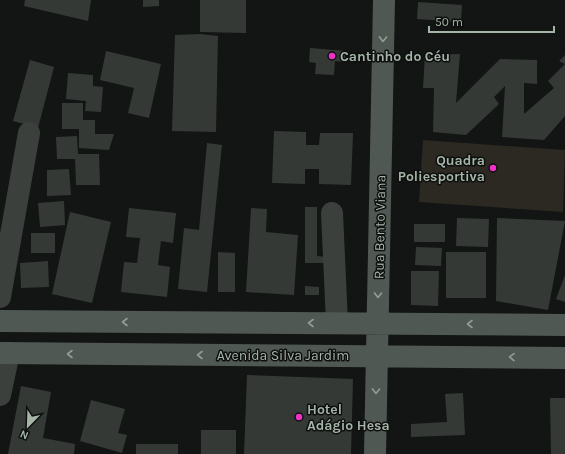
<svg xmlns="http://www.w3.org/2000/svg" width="565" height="454" viewBox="0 0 565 454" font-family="Karla,sans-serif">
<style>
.green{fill:#2c2923}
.building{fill:#353936}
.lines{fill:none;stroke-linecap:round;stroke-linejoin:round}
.minor{stroke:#3b403d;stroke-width:22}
.major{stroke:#505853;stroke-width:22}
.oneway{stroke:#909e93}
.poi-dot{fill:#ee31c7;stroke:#0e0f0f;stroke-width:1.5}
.labels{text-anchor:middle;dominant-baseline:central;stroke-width:3;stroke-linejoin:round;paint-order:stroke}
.poi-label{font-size:14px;font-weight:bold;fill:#a5b5a8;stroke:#0e0f0f;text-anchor:start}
.street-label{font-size:14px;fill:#a5b5a8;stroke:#0e0f0f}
</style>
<rect width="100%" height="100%" fill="#131414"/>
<path class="green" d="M423 140 565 150 563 212 419 202Z"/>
<path class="building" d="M25 0H91L88 21 24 6Z
M143 0H159V6L143 7Z
M200 0H246V33L200 32Z
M418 2 462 5 461 22 417 19Z
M200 34 218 36 216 132 172 131 175 35Z
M310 48 346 51 345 62 335 61 334 75 315 74 316 63 309 62Z
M106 51 161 64 149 118 128 113 134 88 100 80Z
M460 54 456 103 500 59 537 60V84L524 83V114L554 88 548 81 565 64V116L544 140 502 137 505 86 494 97 499 104 466 135 433 132 434 88H423L425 55Z
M565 55V64L559 61Z
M30 60 54 67 38 128 13 121Z
M68 73 93 75V86L103 87 101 112 85 111 86 101 66 99Z
M62 103H83V120H95V134H114L109 150 79 148V129H62Z
M274 131 306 132V145H319L320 133H353L351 185 319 184V169H305V184L272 183Z
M77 136 78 154H99L100 185H76L75 159H57L56 137Z
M207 143 222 145 207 292 178 289 184 228 199 230Z
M69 169 71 195 47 196V170Z
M64 201 65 225 40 227 38 203Z
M305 207H317V256L326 257 327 263H305Z
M129 208 176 213 173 243 161 241 158 265 170 267 167 297 121 292 124 262 137 263 140 238 126 237Z
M251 208 267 209 266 232 298 235 294 295 246 292Z
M70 212 111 222 92 303 52 294Z
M457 218 489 219 488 247 456 246Z
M497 218 565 221 548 310 496 301Z
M414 224H445V242H414Z
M31 233H55V253H31Z
M416 247 442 248 441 266 415 265Z
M218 252 235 253V292H218Z
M446 252H486V298H446Z
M48 261 49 287 21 288 20 263Z
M411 271H439L438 306 411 305Z
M565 275V302L556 299Z
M305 286 319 287V295H305Z
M247 375 353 379 351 454H244Z
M21 386 51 392 43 438 75 444 74 454H8Z
M463 393 465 435 411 437V424L447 422 445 394Z
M550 398H565V454H551Z
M91 400 125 409 118 433 127 435 122 453 80 441Z
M201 430H236V454H201Z
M136 444H178V454H136Z"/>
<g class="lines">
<path class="minor" d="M332 213 337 323
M0 297 29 133
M0 395 9 353"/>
<path class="major" d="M0 321 565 325
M0 353 565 358
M375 454 384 0"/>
</g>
<defs><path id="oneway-chevron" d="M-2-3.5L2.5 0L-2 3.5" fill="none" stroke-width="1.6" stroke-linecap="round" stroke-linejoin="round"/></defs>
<g class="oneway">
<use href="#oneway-chevron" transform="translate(383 39) rotate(91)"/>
<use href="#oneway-chevron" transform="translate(378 295) rotate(91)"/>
<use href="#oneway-chevron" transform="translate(125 322) rotate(-180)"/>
<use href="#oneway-chevron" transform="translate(311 323) rotate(-180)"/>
<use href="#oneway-chevron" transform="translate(470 324) rotate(-180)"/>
<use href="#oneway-chevron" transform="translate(70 354) rotate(-180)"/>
<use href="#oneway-chevron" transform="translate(200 355) rotate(-180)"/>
<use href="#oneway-chevron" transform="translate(512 357) rotate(-179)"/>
<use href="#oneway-chevron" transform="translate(376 391) rotate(91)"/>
</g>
<g class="poi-dot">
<circle cx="332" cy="56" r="4"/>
<circle cx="493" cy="168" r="4"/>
<circle cx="299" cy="417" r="4"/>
</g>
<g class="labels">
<g class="poi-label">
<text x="340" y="56">Cantinho do Céu</text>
<text x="485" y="160" text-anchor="end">Quadra<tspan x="485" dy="16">Poliesportiva</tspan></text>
<text x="307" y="409">Hotel<tspan x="307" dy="16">Adágio Hesa</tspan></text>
</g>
<g class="street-label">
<text transform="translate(380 227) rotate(-89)">Rua Bento Viana</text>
<text x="283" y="355">Avenida Silva Jardim</text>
</g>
</g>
<g transform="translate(28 426) rotate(203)" stroke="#0e0f0f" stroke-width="3" paint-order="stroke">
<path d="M0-3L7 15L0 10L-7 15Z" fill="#a5b5a8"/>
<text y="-6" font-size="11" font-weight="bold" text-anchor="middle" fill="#a5b5a8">N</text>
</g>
<path d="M429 26v6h125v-6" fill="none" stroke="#a5b5a8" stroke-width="2"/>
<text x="435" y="26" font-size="12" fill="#a5b5a8" stroke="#0e0f0f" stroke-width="3" paint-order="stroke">50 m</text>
</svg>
